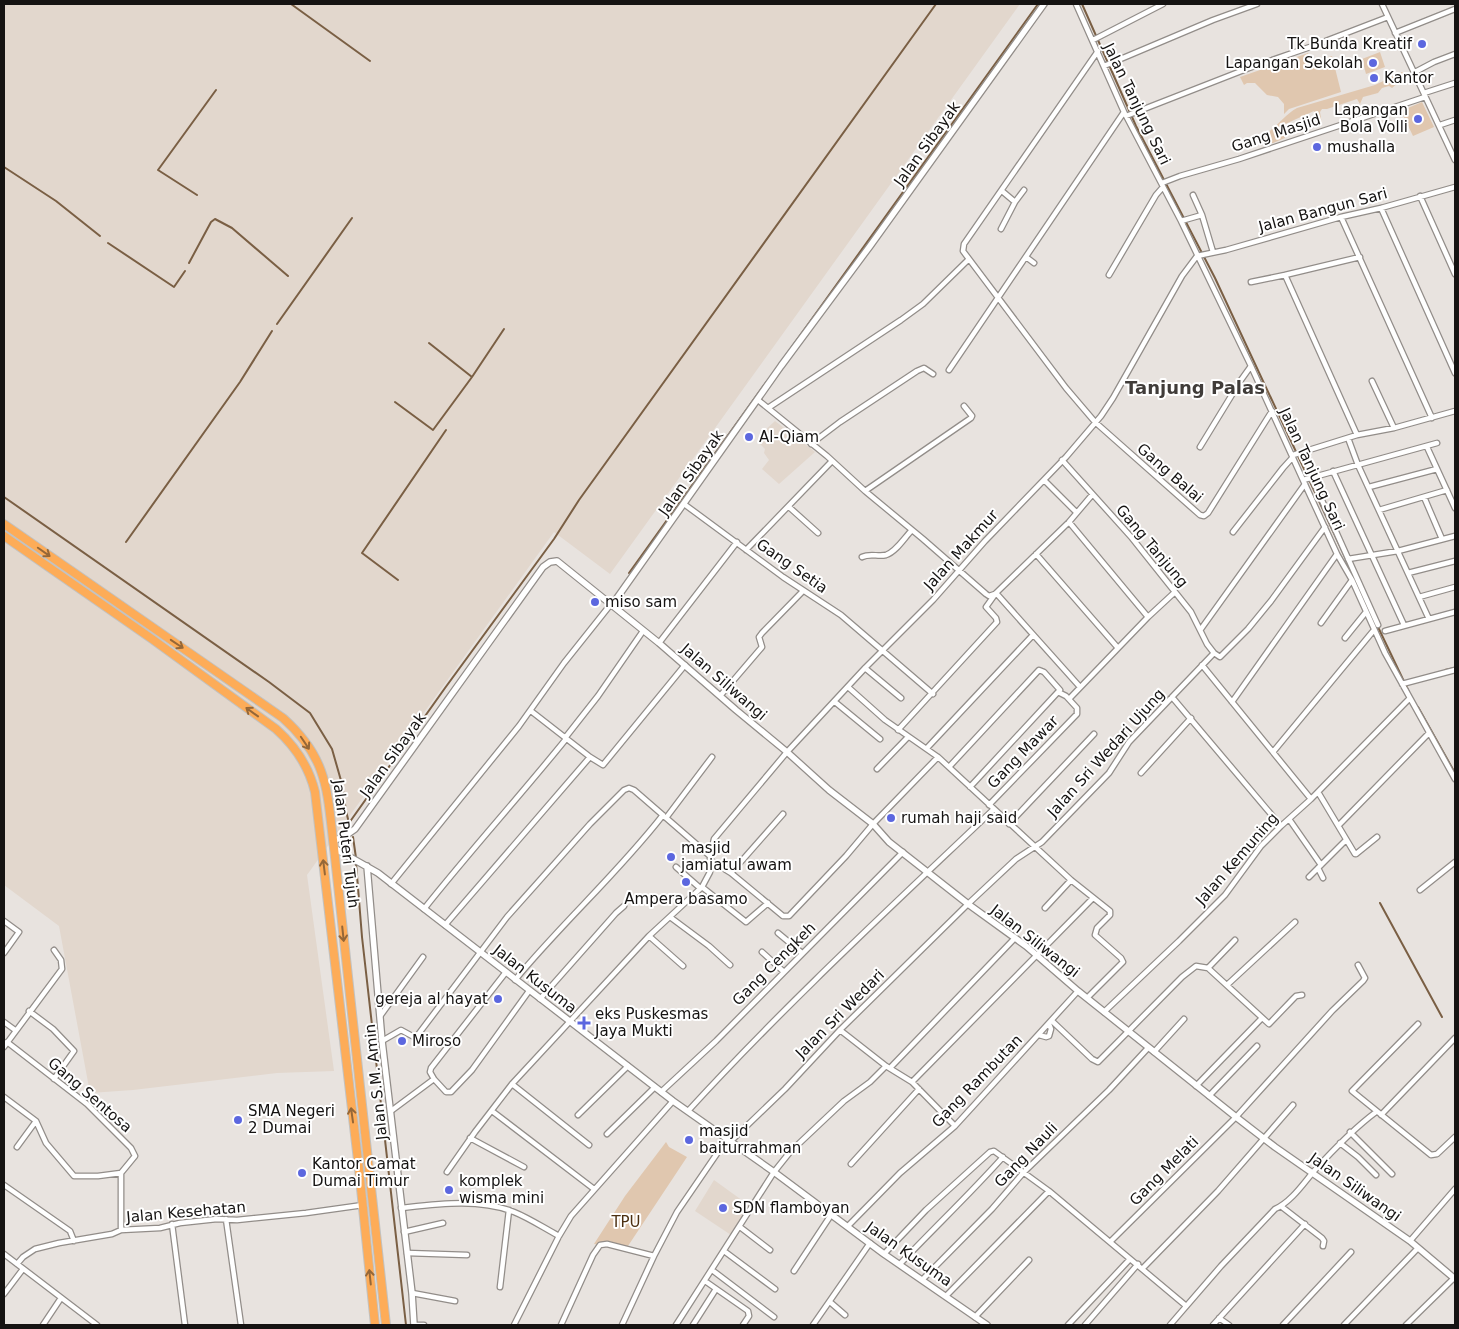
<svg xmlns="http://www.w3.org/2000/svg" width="1459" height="1329" viewBox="0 0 1459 1329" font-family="'DejaVu Sans',sans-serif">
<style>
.built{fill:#e2d7cd}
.green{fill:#e0c7af}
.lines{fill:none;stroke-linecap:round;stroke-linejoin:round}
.stream{stroke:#7a5f44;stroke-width:2}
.street-casing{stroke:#928d89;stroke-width:7}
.secondary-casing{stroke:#928d89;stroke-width:8}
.highway-casing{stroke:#c2c2c1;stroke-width:10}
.street{stroke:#fff;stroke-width:4.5}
.secondary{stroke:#fff;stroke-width:5.5}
.highway{stroke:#fdac58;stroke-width:8}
.oneway{stroke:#956738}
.poi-dot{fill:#5c67df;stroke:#fff;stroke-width:2}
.labels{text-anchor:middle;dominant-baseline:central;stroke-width:4;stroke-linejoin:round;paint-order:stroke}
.poi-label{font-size:15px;fill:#151312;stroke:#fff;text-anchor:start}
.street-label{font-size:15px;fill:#151312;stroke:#fff}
.park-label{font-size:15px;fill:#4c3012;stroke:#fff}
.quarter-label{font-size:18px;font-weight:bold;fill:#403c39;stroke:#fff}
</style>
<rect width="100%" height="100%" fill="#e8e3df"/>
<path class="built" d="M4 4H1020L610 574 554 532 307 875 334 1071 277 1073 133 1090 90 1093 59 926 4 885Z
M775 421 815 452 779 484 762 469 769 460 764 453 765 449 760 444 766 436 763 432Z
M714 1180 750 1206 731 1235 695 1211Z"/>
<path class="green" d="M1380 52 1385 67 1366 74 1362 59Z
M1308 53 1311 63 1332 56 1341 92 1289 109 1284 114V104L1278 97 1267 95 1255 83H1247L1244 85 1240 77Z
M1402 72H1405V77L1392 88 1389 86 1382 88 1378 93 1363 97 1360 104 1357 99 1327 109H1322L1320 112 1322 125H1319L1314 111 1283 125 1285 138 1273 143H1266L1263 139V135C1277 128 1284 115 1297 108L1375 85Z
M1422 102 1434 127 1413 136 1401 111Z
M666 1142 669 1147 687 1157 626 1249 594 1244 625 1196Z"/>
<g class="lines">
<path class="stream" d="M291 4 370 61
M1082 4 1136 126 1215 278 1346 559
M4 167 56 201 100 236
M197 195 158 170 216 90
M108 243 174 287 185 271
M189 263 211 222 215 219 232 228 288 276
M277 324 352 218
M429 343 472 377 504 329
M786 355 1038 4
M395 402 433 430 472 377
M4 497 269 682 310 713 332 749 342 784 346 811 350 827
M126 542 240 382 272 331
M629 573 767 381
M398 580 362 553 446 430
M1378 627 1409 692
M1445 670 1455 668
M1418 707 1455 773
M349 823 445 688 554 539 579 500 936 4
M353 837 356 858
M356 863 362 937 406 1325
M1380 903 1442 1017"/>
<g class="street-casing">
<path id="street" d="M1076 4 1124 112 1181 221 1251 366 1303 480 1337 554 1352 580 1385 653 1455 779
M1382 4 1455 160
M1395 33 1455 9
M1093 40 1163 4
M1098 51 964 244 963 251 1066 388 1095 422 1200 515 1204 516 1208 513 1272 411
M1104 66 1213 20 1257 4
M1415 72 1434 62 1455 54
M1424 93 1455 83
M1126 116 1249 68 1310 47 1388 17
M1440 125 1455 120
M1162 183 1180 176 1239 159 1425 97
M1420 196 1455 274
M1015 202 1024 190
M1381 208 1455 373
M1202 215 1213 252
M1341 217 1432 418
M1181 221 1202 215 1193 195
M1001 229 1015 202 1002 191
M1026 257 1034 263
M1109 275 1156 195 1163 187
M1285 275 1360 257
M1251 282 1285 275 1357 435
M949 370 1124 112
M1372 381 1394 428
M758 400 827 456 865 491 923 539 986 594 989 596 995 594
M768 408 901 320 923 304 968 260
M1348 438 1358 465 1429 619
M811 444 840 422 917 371 924 368 933 374
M1200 447 1241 380 1251 366
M1427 447 1455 508
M1293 455 1357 435 1394 428 1455 411
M1062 460 1132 538 1191 612 1207 644 1214 653 1220 657 1248 629 1271 601 1325 527
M1333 471 1404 625
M1311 476 1378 625
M1044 480 1076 512
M1303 480 1437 443
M1369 487 1437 469
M865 491 971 418 972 416 964 406
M1424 497 1442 539
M684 504 783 577 841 615 933 694
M789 507 818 533
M1379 510 1447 490
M1069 522 1148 617
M1233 532 1283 468 1293 457
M746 550 832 461
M1036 554 1118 648
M862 557C870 553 878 557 886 555 896 552 905 537 912 530
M1348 559 1398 551 1455 536
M1408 573 1455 561
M996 593 1080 687
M1419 597 1455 587
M1321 623 1352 580
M1201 629 1305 484
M1385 631 1455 612
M1345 638 1366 612
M659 643 737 542
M1202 665 1311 799
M865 668 901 698
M1402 684 1455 670
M848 687 885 720 938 757 1071 880 1110 911V915L1097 928 1095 935 1121 958 1123 962 1087 998
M720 696 762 647 759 637 762 633 803 591
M1172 697 1281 826
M1069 699 1148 617 1175 592
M835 702 880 739
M1232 702 1337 554
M531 711 590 757 603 765 685 665
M898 730 997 622 996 618 986 607 996 593 1069 522 1092 495
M565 738 598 696 643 631
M927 748 1033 635
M1273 752 1374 630
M949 767 1039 670 1044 672 1060 690 1058 692
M877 769 908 737
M1141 773 1191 718
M970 787 1058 692 1066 696 1077 708V714L989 805
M1318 792 1355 854H1356L1377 837
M666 818 712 757
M1289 819 1321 865
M1009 824 1094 734
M1339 825 1429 733
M710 860 731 873 783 916H789L846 856 873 824 938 757
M676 867 700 888
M1318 868 1323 878
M731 873 783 814
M1309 877 1346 840
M391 884 519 726 564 663 611 604
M702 887 746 922 768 903
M1420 890 1455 862
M1045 908 1071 880
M424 909C470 851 520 796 566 739
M670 917 709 946 730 965
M4 921 19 932 4 953
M445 925 590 757
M778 933 802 953
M649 936 683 966
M762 952 784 972
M1208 968 1235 940
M515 980C562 923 618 873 663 815
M1227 985 1295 922
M540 999 616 913 624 906
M29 1011 53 1029 74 1051 54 1079
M1104 1012 1179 941 1225 895 1261 846 1281 826 1311 799 1409 699
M381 1015 423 957
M1052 1021 1092 1059 1098 1062 1182 977 1196 966 1208 968 1269 1024 1293 999 1296 996 1302 995
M4 1022 15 1030
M1418 1024 1352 1091 1431 1155 1437 1154 1455 1137
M840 1030 886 1066 912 1082 955 1126
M1039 1035 1046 1037 1049 1036 1051 1029 1049 1024
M382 1041 401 1030 414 1037 417 1036 507 917 590 824 624 790 629 788 634 790 710 856
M7 1042 87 1104 131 1148 135 1156 121 1173
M4 1047 62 969 61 960 54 950
M1154 1052 1184 1019
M890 1068 1014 939
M434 1079 430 1072 431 1068 506 972
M912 1082 1093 898
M512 1084 589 1145
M1196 1086 1262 1018
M661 1092 716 1041 903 852
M1209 1096 1257 1046
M4 1097 36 1121 46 1143 74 1176H98L121 1173
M391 1111 434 1079 446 1092H451L472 1070 529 991
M492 1111 594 1189
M688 1111C785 1005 890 908 994 809
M578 1115 628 1066
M1381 1115 1455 1038
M1350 1132 1392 1174
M607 1134 655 1087
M470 1138 524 1167
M730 1142 785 1089 840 1030 968 904 1016 859 1042 842 1109 773 1129 742 1214 653
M1340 1143 1358 1157 1376 1175
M17 1147 36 1121
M851 1164 919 1089
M447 1172 475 1132 512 1084 649 936 702 887 710 872V856L714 839 787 752 865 668 933 600 985 541 1066 457 1101 416 1113 398 1182 276 1197 256 1226 250 1341 217 1381 208 1455 187
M4 1185 70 1231 74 1241
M1282 1207 1322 1238 1324 1241 1323 1246
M401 1208C437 1204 479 1198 514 1212 529 1218 544 1228 559 1236
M226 1219 241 1325
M172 1224 185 1325
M848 1226 900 1173 955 1126 1078 991
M740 1227 770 1250
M121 1230V1173
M404 1232 443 1223
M1410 1241 1455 1189
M1110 1242 1236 1117 1332 1011 1363 981 1365 978 1358 965
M724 1251 775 1289
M407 1253 467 1255
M4 1254 97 1325
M884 1254 926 1210 990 1152 994 1151 1049 1191
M17 1264 23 1257 35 1249 59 1243 112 1234 121 1230 160 1228 180 1223 217 1219 237 1220 306 1213 363 1205
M900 1264C934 1228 970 1194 1003 1157
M1143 1268 1218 1191 1293 1105
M712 1270 774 1317
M794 1271 831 1215
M922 1280 992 1209 1024 1172 1109 1090 1148 1048
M705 1281 748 1311 749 1316 743 1325
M500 1287 509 1210
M412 1293 455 1301
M4 1294 23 1269
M946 1296 1049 1191 1185 1305
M830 1302 845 1315
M975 1317 1029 1260
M1219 1318 1229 1325
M43 1325 61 1298
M414 1325H424
M514 1325 559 1236 571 1216 673 1101
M561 1325 593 1255 600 1245 607 1244 654 1256
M622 1325 654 1256 677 1212 727 1139
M676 1325 774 1172 790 1152 844 1101 870 1082 886 1066
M693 1325 716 1289
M813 1325 870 1243
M1068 1325 1130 1259
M1085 1325 1138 1264
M1170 1325 1221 1266 1275 1209C1291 1202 1303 1184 1314 1171 1334 1149 1353 1129 1376 1112
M1213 1325 1305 1224
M1283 1325 1351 1252
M1344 1325 1418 1248
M1406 1325 1454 1278"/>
</g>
<g class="secondary-casing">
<path id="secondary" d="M612 605 781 366 870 246 1044 4
M333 841 345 836 355 829 543 567 550 562 557 561 659 643 736 710 787 752 829 790 873 824 889 842 968 904 1026 946 1078 991 1236 1117 1275 1147 1410 1241 1455 1279
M334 848 378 873 673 1101 774 1172 884 1254 987 1325
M367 866 382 1041 412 1293 414 1325"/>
</g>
<g class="highway-casing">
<path id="highway" d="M4 524 283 718C329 759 327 792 334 848L386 1325
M4 536 152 639 276 729C295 746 309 767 315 792L359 1169 375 1325"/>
</g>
<use href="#street" class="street"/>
<use href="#secondary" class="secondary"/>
<use href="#highway" class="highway"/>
</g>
<defs><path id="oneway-shaft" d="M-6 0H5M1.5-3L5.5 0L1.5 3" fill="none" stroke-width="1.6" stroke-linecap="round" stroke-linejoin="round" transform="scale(1.25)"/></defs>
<g class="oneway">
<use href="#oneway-shaft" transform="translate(44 552) rotate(35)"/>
<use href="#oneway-shaft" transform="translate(177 644) rotate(34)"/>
<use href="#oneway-shaft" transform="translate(252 712) rotate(-144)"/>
<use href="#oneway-shaft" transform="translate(305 743) rotate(56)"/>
<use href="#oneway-shaft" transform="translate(324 867) rotate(-97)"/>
<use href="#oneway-shaft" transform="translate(343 934) rotate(84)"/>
<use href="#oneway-shaft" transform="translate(352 1115) rotate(-98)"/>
<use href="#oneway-shaft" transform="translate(370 1277) rotate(-96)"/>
</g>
<g class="poi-dot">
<circle cx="1422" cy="44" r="5"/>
<circle cx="1373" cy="63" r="5"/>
<circle cx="1374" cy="78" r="5"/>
<circle cx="1418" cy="119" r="5"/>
<circle cx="1317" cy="147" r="5"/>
<circle cx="749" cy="437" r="5"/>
<circle cx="595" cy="602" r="5"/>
<circle cx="891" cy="818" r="5"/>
<circle cx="671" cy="857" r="5"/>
<circle cx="686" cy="882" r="5"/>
<circle cx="498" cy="999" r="5"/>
<path d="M581.5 1015.5h5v5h5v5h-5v5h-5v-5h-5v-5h5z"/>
<circle cx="402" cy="1041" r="5"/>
<circle cx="238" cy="1120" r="5"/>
<circle cx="689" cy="1140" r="5"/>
<circle cx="302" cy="1173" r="5"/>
<circle cx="449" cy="1190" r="5"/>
<circle cx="723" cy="1208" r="5"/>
</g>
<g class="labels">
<g class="poi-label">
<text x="1412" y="44" text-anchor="end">Tk Bunda Kreatif</text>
<text x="1363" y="63" text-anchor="end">Lapangan Sekolah</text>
<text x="1384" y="78">Kantor</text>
<text x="1408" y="110" text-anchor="end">Lapangan<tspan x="1408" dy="17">Bola Volli</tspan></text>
<text x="1327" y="147">mushalla</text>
<text x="759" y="437">Al-Qiam</text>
<text x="605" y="602">miso sam</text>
<text x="901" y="818">rumah haji said</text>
<text x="681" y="848">masjid<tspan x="681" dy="17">jamiatul awam</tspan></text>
<text x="686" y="899" text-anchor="middle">Ampera basamo</text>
<text x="488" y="999" text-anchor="end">gereja al hayat</text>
<text x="595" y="1014">eks Puskesmas<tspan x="595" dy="17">Jaya Mukti</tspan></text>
<text x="412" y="1041">Miroso</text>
<text x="248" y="1111">SMA Negeri<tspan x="248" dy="17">2 Dumai</tspan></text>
<text x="699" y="1131">masjid<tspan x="699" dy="17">baiturrahman</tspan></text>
<text x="312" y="1164">Kantor Camat<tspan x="312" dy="17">Dumai Timur</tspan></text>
<text x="459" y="1181">komplek<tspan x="459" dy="17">wisma mini</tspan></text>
<text x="733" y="1208">SDN flamboyan</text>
</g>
<g class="street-label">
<text transform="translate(1137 104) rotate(64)">Jalan Tanjung Sari</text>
<text transform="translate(1276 133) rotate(-18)">Gang Masjid</text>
<text transform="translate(927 144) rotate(-54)">Jalan Sibayak</text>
<text transform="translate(1323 210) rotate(-15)">Jalan Bangun Sari</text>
<text transform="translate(1312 469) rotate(65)">Jalan Tanjung Sari</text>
<text transform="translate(691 473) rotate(-55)">Jalan Sibayak</text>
<text transform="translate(1170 473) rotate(41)">Gang Balai</text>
<text transform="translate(1152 546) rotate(50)">Gang Tanjung</text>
<text transform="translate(961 550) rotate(-48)">Jalan Makmur</text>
<text transform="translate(792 566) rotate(35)">Gang Setia</text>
<text transform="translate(724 682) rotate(41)">Jalan Siliwangi</text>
<text transform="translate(1023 752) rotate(-46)">Gang Mawar</text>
<text transform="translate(1106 753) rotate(-48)">Jalan Sri Wedari Ujung</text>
<text transform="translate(393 755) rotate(-54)">Jalan Sibayak</text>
<text transform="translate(346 844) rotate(83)">Jalan Puteri Tujuh</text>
<text transform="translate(1237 859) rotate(-49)">Jalan Kemuning</text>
<text transform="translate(1035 941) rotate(38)">Jalan Siliwangi</text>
<text transform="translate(774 964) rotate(-45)">Gang Cengkeh</text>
<text transform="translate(535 979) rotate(38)">Jalan Kusuma</text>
<text transform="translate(840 1014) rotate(-45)">Jalan Sri Wedari</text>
<text transform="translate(977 1081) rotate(-46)">Gang Rambutan</text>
<text transform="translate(376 1082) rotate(-96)">Jalan S.M. Amin</text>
<text transform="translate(90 1095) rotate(41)">Gang Sentosa</text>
<text transform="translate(1026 1155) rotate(-46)">Gang Nauli</text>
<text transform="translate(1164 1171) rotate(-45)">Gang Melati</text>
<text transform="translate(1355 1187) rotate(35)">Jalan Siliwangi</text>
<text transform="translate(186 1212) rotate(-5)">Jalan Kesehatan</text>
<text transform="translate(909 1254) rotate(35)">Jalan Kusuma</text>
</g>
<g class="park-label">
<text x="626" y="1222">TPU</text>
</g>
<g class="quarter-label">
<text x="1195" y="387">Tanjung Palas</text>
</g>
</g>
<rect width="1459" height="1329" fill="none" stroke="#151312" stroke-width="10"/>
</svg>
